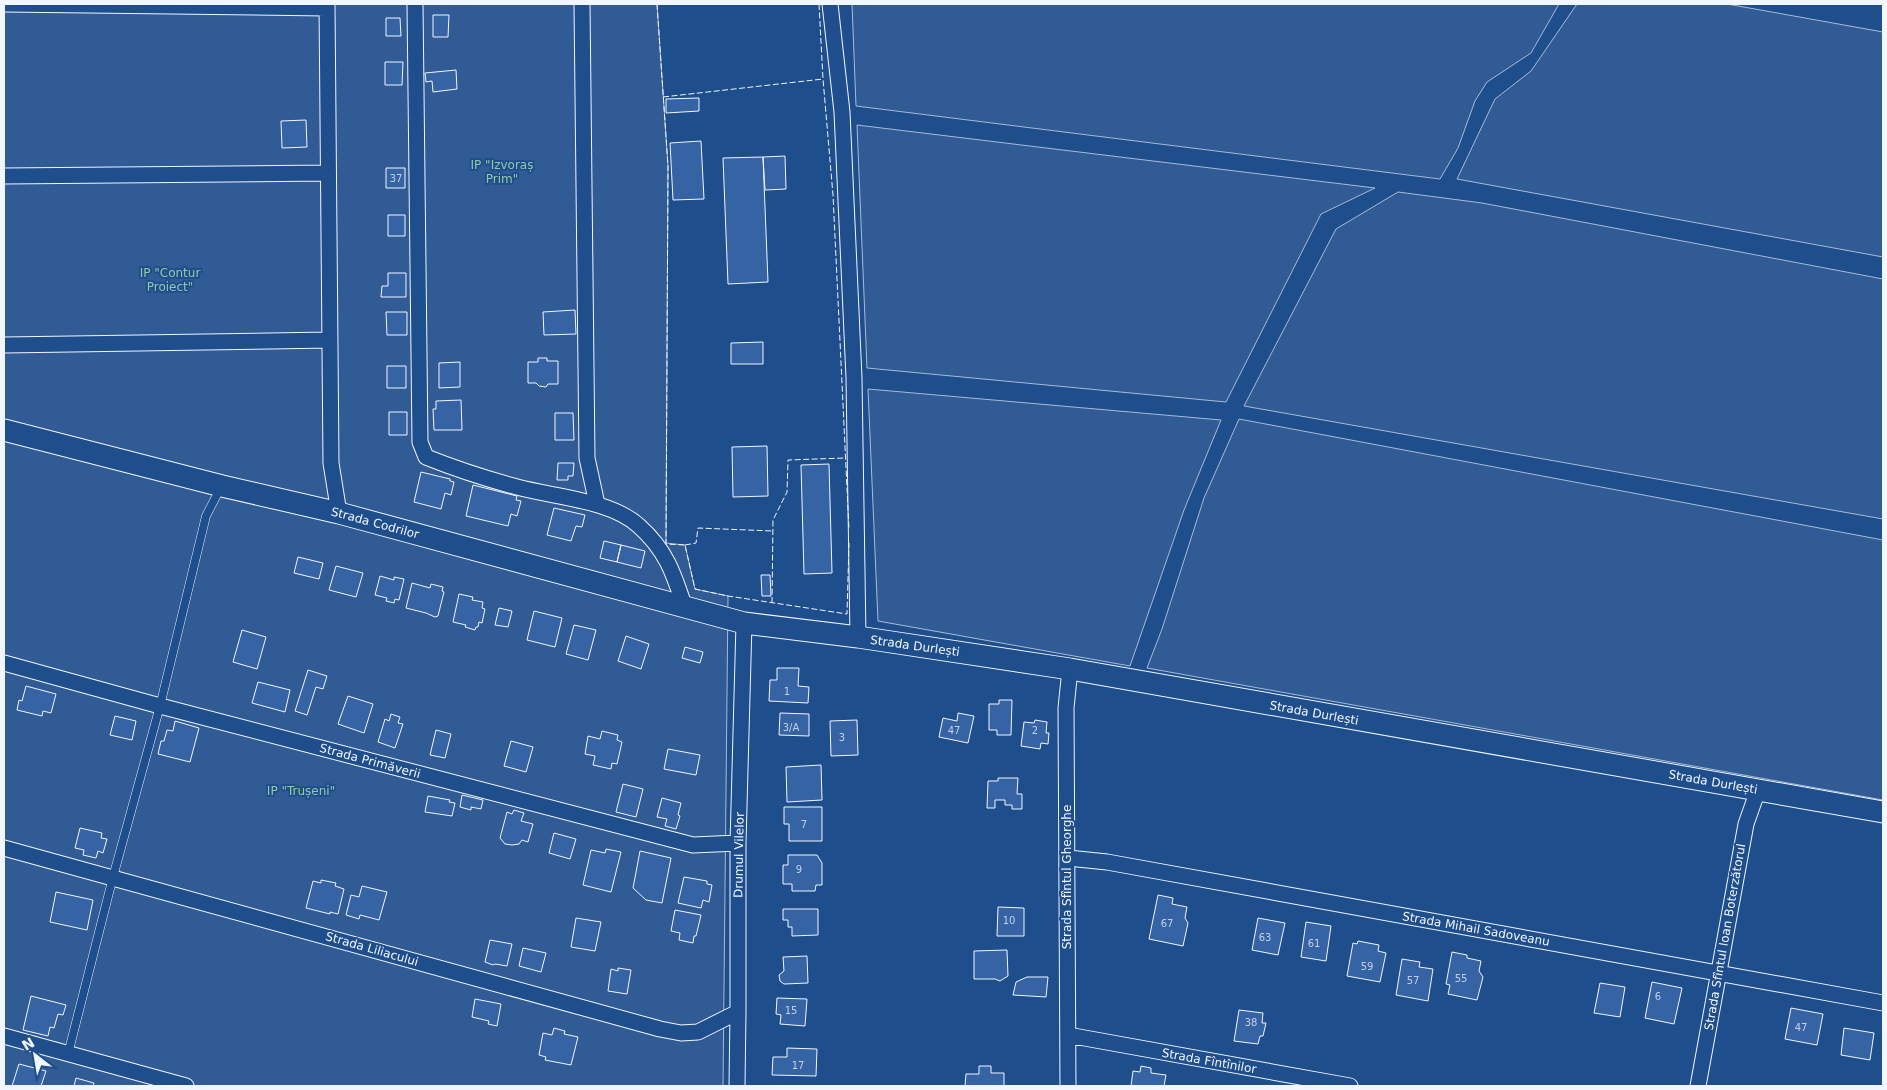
<svg xmlns="http://www.w3.org/2000/svg" width="1887" height="1090" viewBox="0 0 1887 1090" font-family="'DejaVu Sans',sans-serif">
<style>
.built{fill:#305b95;stroke:#a8bbd7}
.building{fill:#3563a3;stroke:#f2f6ff}
.lines{fill:none;stroke-linecap:round;stroke-linejoin:round}
.lane-casing{stroke:#f2f6ff;stroke-width:9}
.street-casing{stroke:#f2f6ff;stroke-width:17}
.secondary-casing{stroke:#f2f6ff;stroke-width:23}
.lane{stroke:#1f4e8c;stroke-width:8}
.street{stroke:#1f4e8c;stroke-width:15}
.secondary{stroke:#1f4e8c;stroke-width:21}
.fence{stroke:#f2f6ff;stroke-width:1;stroke-dasharray:6 2.5;stroke-linecap:butt}
.labels{text-anchor:middle;dominant-baseline:central;stroke-width:4;stroke-linejoin:round;paint-order:stroke}
.number-label{font-size:10px;fill:#c3d1e8}
.park-label{font-size:12px;fill:#97c8a6;stroke:#1f4e8c}
.street-label{font-size:12px;fill:#f2f6ff;stroke:#1f4e8c}
</style>
<rect width="100%" height="100%" fill="#1f4e8c"/>
<path class="built" d="M4 4H657L668 166 666 543 685 545 695 589 728 596 723 1086H4Z
M852 4H1559L1531 53 1487 82 1475 101 1458 148 1440 179 856 106Z
M1577 4H1727L1883 32V257L1457 179 1495 99 1531 71Z
M857 125 1375 188 1321 214 1226 402 867 368Z
M1398 192 1482 203 1883 279V519L1244 406 1336 229Z
M868 389 1221 420 1184 510 1130 666 878 621Z
M1239 419 1883 540V800L1147 668 1162 629 1204 498Z"/>
<path class="building" d="M433 15H449L448 37H433Z
M386 18H400L401 36H386Z
M385 62H403L402 85H385Z
M456 70 457 89 433 92 432 81 426 82 425 73Z
M699 98V111L666 113V99Z
M306 120 307 147 282 148 281 121Z
M701 141 704 199 673 200 670 143Z
M785 156 786 189 765 190 763 157Z
M763 157 768 282 728 284 723 158Z
M386 168H405V188H386Z
M388 215H405V236H388Z
M388 273H406V297H381L382 286H388Z
M575 310 576 334 544 335 543 312Z
M386 312H407V335H387Z
M763 342V364H731V343Z
M538 358H547V361H558V384H548L546 387 539 386 536 383H528V362H538Z
M460 362V387L439 388V363Z
M387 366H406V388H387Z
M461 400 462 430H434L433 409H436V401Z
M389 412H407V435H389Z
M555 413H573L574 440H555Z
M767 446 768 496 733 497 732 447Z
M558 463H574L573 476H568V480H557Z
M829 464 832 573 804 574 801 465Z
M421 472 450 479V481L454 482 451 495 445 493 441 509 414 502Z
M473 485 517 496 516 500 521 501 517 516 511 514 508 526 466 516Z
M554 508 585 515 582 527 576 526 571 541 547 535Z
M604 541 621 545 617 562 600 558Z
M621 545 645 551 641 568 617 562Z
M298 557 323 563 319 579 294 573Z
M336 566 363 573 356 597 329 590Z
M761 575H770L771 596H762Z
M380 576 394 580V577L404 579 399 600 395 599 394 603 386 601 387 598 375 595Z
M412 583 430 588 431 584 443 587 442 591 444 592 438 616 435 617 426 613 406 608Z
M459 594 473 597 472 600 483 602 482 608 485 609 482 623 479 622 478 627H476L475 630 465 627 466 625 453 622Z
M499 608 512 611 508 627 495 625Z
M534 611 562 618 555 647 527 640Z
M574 625 596 630 588 660 566 654Z
M242 630 266 637 257 669 233 662Z
M626 636 649 644 641 669 618 661Z
M685 647 703 652 700 663 682 658Z
M777 668H799L798 686 809 687 808 703 769 701 770 680H777Z
M308 670 327 676 323 689 316 687 307 715 295 711Z
M258 682 290 690 285 712 252 703Z
M26 686 56 694 51 713 43 711 42 716 17 710 19 700 22 701Z
M348 696 373 704 364 733 338 724Z
M999 700H1012L1011 735H997V730H989V704H999Z
M780 713 809 714V736L779 735Z
M958 713 974 716 968 743 939 737 943 718 957 721Z
M391 714 400 717 398 723 403 724 395 748 378 742 385 719 389 721Z
M115 716 136 721 132 740 110 735Z
M857 720 858 755 831 756 830 721Z
M1035 720 1047 722 1046 733H1049L1048 744 1041 743 1040 749 1021 746 1024 722 1034 723Z
M175 721 199 728 190 762 158 754 161 741H164L167 730 173 731Z
M436 730 451 734 445 758 430 755Z
M602 731 618 735 617 740 622 742 617 764 612 763 611 769 593 765 595 756 585 754 588 736 600 739Z
M511 741 533 747 526 772 504 766Z
M668 749 700 755 696 775 664 769Z
M821 765 822 800 787 802 786 767Z
M998 778H1018L1017 794H1022V809H1012V805H1005V800H995V808H987L988 781H998Z
M623 784 643 789 636 817 616 812Z
M462 795 483 800 481 809 471 807V810L460 807Z
M428 796 450 800 449 802 455 803 452 816 425 812Z
M662 798 681 803 678 815 680 816 676 829 665 826 667 819 657 817Z
M784 807H822V841H789V824H784Z
M514 810 524 813 521 821 533 824 528 842 522 840 519 844 512 845 505 844 500 838 507 812 512 814Z
M80 828 102 833 101 838 107 839 103 853 98 851 96 858 83 855 84 850 75 848Z
M554 833 576 839 570 859 549 853Z
M606 849 621 852 611 892 583 885 591 850 605 853Z
M640 851 671 858 662 903 646 900 633 888Z
M788 855H817L822 863V885H816L815 891H792V884H783V865H788Z
M684 877 707 881V884L712 885 709 902 703 900 701 908 678 903Z
M321 880 336 883 335 886 344 889 338 914 330 912V914L306 908 313 881 321 883Z
M362 886 387 892 379 920 360 915 359 919 346 915 351 895 359 897Z
M56 892 93 900 87 930 50 922Z
M1158 895 1173 898 1172 904 1187 907 1185 918 1188 923 1183 946 1149 939Z
M998 907 1024 908V936H997Z
M783 909H818V935L792 936V927H788V920H783Z
M675 910 701 915 696 936H694L693 943 679 940 680 933 671 931Z
M576 918 601 922 595 951 571 947Z
M1258 918 1285 923 1278 955 1252 950Z
M1306 922 1331 926 1326 961 1301 957Z
M490 940 512 944 507 966 495 964 493 965 485 962Z
M1358 941 1379 945 1378 951 1386 953 1380 982 1347 976 1353 943 1357 944Z
M523 948 546 953 541 972 519 966Z
M1007 950 1008 976 1000 981 995 979H974V951Z
M1452 952 1467 955V958L1481 961 1479 971 1483 977 1477 1000 1448 994 1450 985 1446 984Z
M807 956 808 983 784 984 780 981 779 975 784 971 783 957Z
M1402 959 1420 962 1419 967 1433 969 1428 1001 1396 995Z
M618 968 631 970 627 994 608 991 611 969 618 971Z
M1027 977H1048L1046 997 1013 995 1016 982Z
M1652 982 1682 988 1674 1024 1645 1018Z
M1600 983 1625 987 1620 1017 1594 1013Z
M31 996 66 1005 63 1015 58 1014 54 1028 50 1027 48 1036 23 1030Z
M777 998 807 999 805 1026 780 1024 781 1015 776 1014Z
M475 999 501 1004 497 1026 488 1024 489 1021 472 1017Z
M1791 1008 1823 1014 1817 1045 1785 1039Z
M1239 1010 1263 1013 1262 1023H1266L1263 1036H1260L1258 1044 1234 1041Z
M554 1028 565 1031 564 1034 578 1037 571 1065 545 1060 546 1057 539 1055 543 1033 552 1035Z
M1844 1028 1874 1033 1870 1060 1841 1055Z
M787 1048 817 1049 816 1076 772 1075 773 1057H787Z
M19 1064 46 1071 41 1086H12Z
M979 1066H991V1073H1004V1086H965L966 1074H979Z
M1141 1066 1151 1068V1073L1166 1075 1164 1086H1131L1133 1071 1140 1072Z
M76 1078 94 1083 93 1086H74Z"/>
<g class="lines">
<g class="lane-casing">
<path id="lane" d="M68 1054 113 877 160 706 206 516 221 487"/>
</g>
<g class="street-casing">
<path id="street" d="M4 4 327 8
M327 4 331 463 339 513
M415 4 420 442 426 457C456 469 487 479 517 487 554 497 611 500 639 526 667 551 674 575 685 608
M582 4 587 458 597 504
M830 4 842 112 854 378 858 637
M4 176 328 173
M4 345 330 340
M4 663 160 706 693 845 738 843
M4 848 660 1029 681 1033 698 1032 738 1012
M1068 858 1107 862 1883 1003
M1068 1035 1350 1086
M4 1036 186 1086
M737 1086 738 1012V843L744 623
M1068 1086 1066 708 1070 669
M1698 1086 1746 824 1758 790"/>
</g>
<g class="secondary-casing">
<path id="secondary" d="M4 430 222 486 339 513 744 623 858 637 1070 669 1883 812"/>
</g>
<use href="#lane" class="lane"/>
<use href="#street" class="street"/>
<use href="#secondary" class="secondary"/>
<path class="fence" d="M657 4 668 166 666 544 685 545 695 589 728 596 847 614 849 543
M819 4 823 79 833 195 849 530
M663 97 823 79
M685 545 696 543 698 528 773 531
M772 603 773 520 787 492 788 460 845 458"/>
</g>
<g class="labels">
<g class="number-label">
<text x="396" y="178">37</text>
<text x="787" y="691">1</text>
<text x="791" y="727">3/A</text>
<text x="954" y="730">47</text>
<text x="1035" y="730">2</text>
<text x="842" y="737">3</text>
<text x="804" y="824">7</text>
<text x="799" y="869">9</text>
<text x="1009" y="920">10</text>
<text x="1167" y="923">67</text>
<text x="1265" y="937">63</text>
<text x="1314" y="943">61</text>
<text x="1367" y="966">59</text>
<text x="1461" y="978">55</text>
<text x="1413" y="980">57</text>
<text x="1658" y="996">6</text>
<text x="791" y="1010">15</text>
<text x="1251" y="1022">38</text>
<text x="1801" y="1027">47</text>
<text x="798" y="1065">17</text>
</g>
<g class="park-label">
<text x="502" y="165">IP "Izvoraș<tspan x="502" dy="14">Prim"</tspan></text>
<text x="170" y="273">IP "Contur<tspan x="170" dy="14">Proiect"</tspan></text>
<text x="301" y="791">IP "Trușeni"</text>
</g>
<g class="street-label">
<text transform="translate(375 523) rotate(15)">Strada Codrilor</text>
<text transform="translate(915 646) rotate(8)">Strada Durlești</text>
<text transform="translate(1314 713) rotate(10)">Strada Durlești</text>
<text transform="translate(370 761) rotate(15)">Strada Primăverii</text>
<text transform="translate(1713 782) rotate(10)">Strada Durlești</text>
<text transform="translate(739 855) rotate(-89)">Drumul Vilelor</text>
<text transform="translate(1067 877) rotate(-90)">Strada Sfîntul Gheorghe</text>
<text transform="translate(1476 929) rotate(10)">Strada Mihail Sadoveanu</text>
<text transform="translate(1725 937) rotate(-80)">Strada Sfîntul Ioan Boterzătorul</text>
<text transform="translate(372 949) rotate(16)">Strada Liliacului</text>
<text transform="translate(1209 1061) rotate(10)">Strada Fîntînilor</text>
</g>
</g>
<rect width="1887" height="1090" fill="none" stroke="#f2f6ff" stroke-width="10"/>
<g transform="translate(35 1055) rotate(329)" stroke="#1f4e8c" stroke-width="4" paint-order="stroke">
<path d="M0-4L9 19L0 12L-9 19Z" fill="#f2f6ff"/>
<text y="-8" font-size="14" font-weight="bold" text-anchor="middle" fill="#f2f6ff">N</text>
</g>
</svg>
